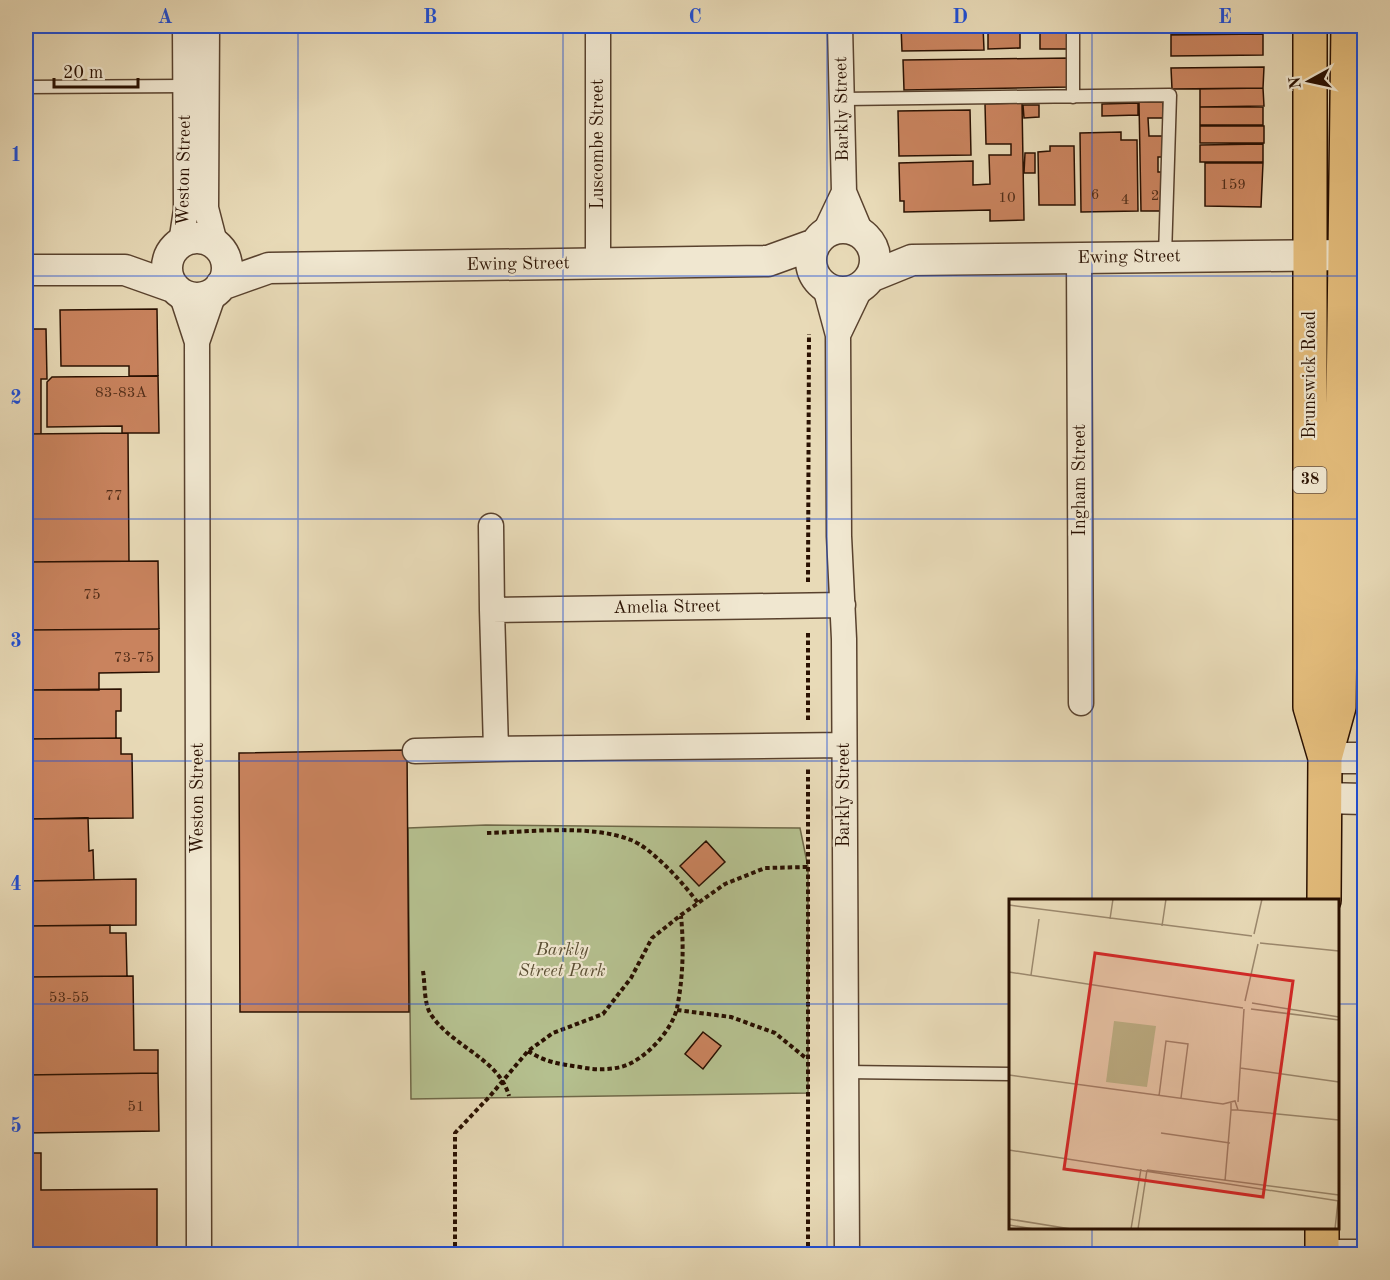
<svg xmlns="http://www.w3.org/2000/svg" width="1390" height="1280" viewBox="0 0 1390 1280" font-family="'Old Standard TT',serif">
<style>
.green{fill:#b5c08f;stroke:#6f6848;stroke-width:1.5}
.building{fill:#c9835e;stroke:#291001;stroke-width:1.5}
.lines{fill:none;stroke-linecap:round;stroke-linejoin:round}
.service-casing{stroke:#59422e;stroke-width:15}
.minor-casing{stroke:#59422e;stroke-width:27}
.tertiary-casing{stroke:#59422e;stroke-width:33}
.primary-casing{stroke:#291001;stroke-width:36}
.path{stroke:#291001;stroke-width:4;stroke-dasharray:4.5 3;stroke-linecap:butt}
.service{stroke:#f0e7d0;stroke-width:12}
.minor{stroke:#f0e7d0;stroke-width:24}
.tertiary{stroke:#f0e7d0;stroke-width:30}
.primary{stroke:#e4bd7c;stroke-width:33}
.grid{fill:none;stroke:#1d4ed8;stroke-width:1.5;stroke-opacity:0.55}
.labels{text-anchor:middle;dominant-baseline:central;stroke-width:4.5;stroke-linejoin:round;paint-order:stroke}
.number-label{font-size:15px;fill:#512d18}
.shield{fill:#f0e7d0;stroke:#65503f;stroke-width:1.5}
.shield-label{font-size:16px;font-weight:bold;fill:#291001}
.street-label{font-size:18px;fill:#291001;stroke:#f0e7d0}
.park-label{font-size:18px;font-style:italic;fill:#5a4e33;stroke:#f0e7d0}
.inset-road{fill:none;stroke:#9c896e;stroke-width:1.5}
.view{fill:#d62828;fill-opacity:0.15;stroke:#d62828;stroke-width:3}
.inset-edge{fill:none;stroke:#291001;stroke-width:3}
.neatline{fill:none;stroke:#1d4ed8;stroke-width:2}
.grid-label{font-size:20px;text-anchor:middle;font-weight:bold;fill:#1d4ed8}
</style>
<rect width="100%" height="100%" fill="#e8dab7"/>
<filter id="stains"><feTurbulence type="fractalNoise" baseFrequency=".00333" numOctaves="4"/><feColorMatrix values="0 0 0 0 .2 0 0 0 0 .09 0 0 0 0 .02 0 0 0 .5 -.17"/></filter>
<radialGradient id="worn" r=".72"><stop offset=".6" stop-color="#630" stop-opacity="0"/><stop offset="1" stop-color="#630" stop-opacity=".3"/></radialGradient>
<path class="green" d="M486 825 800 828 808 867V1093L411 1099 408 828Z"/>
<path class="building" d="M901 26H983L984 50 902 51Z
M988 26H1069V49H1040V32H1020V48L988 49Z
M1171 26H1263V33L1171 34Z
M1263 34V55L1171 56V35Z
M1070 58 1069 87 904 90 903 60Z
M1264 67 1263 88 1172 89 1171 68Z
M1263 88 1264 106 1200 107V89Z
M1139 102H1163V118H1148L1149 136H1164V157H1158V172H1162L1164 211H1141Z
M1022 103 1024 220 990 221V210L904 212V201H900L899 163 973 161V185L990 184 989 155H1011V144H986L985 104Z
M1138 103V115L1102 116V104Z
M1023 105H1039V117L1024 118Z
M1200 107H1263V125H1200Z
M970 110 971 155 899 156 898 111Z
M1200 126H1264V143H1200Z
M1121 132V140H1137L1138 211 1081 212 1080 133Z
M1263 144V162H1200V145Z
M1050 146H1074L1075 205H1039L1038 152 1050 151Z
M1025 153H1035V173H1024Z
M1205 163H1263L1261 207 1205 206Z
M157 309 158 376H129V366H61L60 310Z
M26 329H46L47 379H41V434H26Z
M158 376 159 433H122V426L47 427V382L52 377Z
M128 433 129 561 26 562V434Z
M158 561 159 629 26 630V562Z
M159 629V672L99 673V690H26V630Z
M121 689V711H116V738L26 739V690Z
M121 738V754H132L133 818 26 819V739Z
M407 750 409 1012H240L239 753Z
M88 818 89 851 93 850 94 880 26 881V819Z
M706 841 725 862 699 886 680 866Z
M136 879V925L26 926V881Z
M110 925V933H126L127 976 26 977V926Z
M133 976 134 1050H158V1073L26 1075V977Z
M703 1032 721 1046 703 1069 685 1054Z
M158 1073 159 1131 26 1133V1075Z
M26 1153H41V1190L157 1189V1254H26Z"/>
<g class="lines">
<g class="service-casing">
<path id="service" d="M26 87 185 86
M1073 97V26
M843 99 1170 95 1165 256
M845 1072 1010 1074
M1324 1246H1364"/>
</g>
<g class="minor-casing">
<path id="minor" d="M207 26 206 208 215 243
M598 26V263
M840 26 844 192 862 235
M824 234 844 192
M181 243 186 210 185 26
M1079 257 1081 703
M825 287 838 335 839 536 844 639 847 1254
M181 293 197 342
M838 335 861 287
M491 526 492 610
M843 605 492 610 496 749 844 745
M415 751 496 749
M199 1254 197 342 214 293"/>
</g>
<g class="tertiary-casing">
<path id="tertiary" d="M811 260a32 32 0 1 1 64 0a32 32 0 1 1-64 0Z
M167 268a30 30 0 1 1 60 0a30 30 0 1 1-60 0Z
M26 270H125L173 287
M870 277 912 260 1346 255
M221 285 269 268 768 261 815 244
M1325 758H1364
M1324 798 1364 799"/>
</g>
<g class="primary-casing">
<path id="primary" d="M1310 26V707L1325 758
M1324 900 1325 758 1339 707 1348 26
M1322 1254V1228"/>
</g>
<path class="path" d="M808 582 809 334
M808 720V631
M487 833C529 832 591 824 631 840 652 848 685 885 698 903
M423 971C425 983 424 1003 430 1013 450 1046 499 1058 509 1096
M677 1010 731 1017 775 1033 807 1059
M528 1051C545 1062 559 1064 580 1067 594 1070 607 1070 621 1067 644 1061 672 1031 677 1008 683 979 684 946 681 916
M455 1254V1133L490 1096 528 1051 553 1033 603 1014 631 978 652 938 681 915 725 884 765 868 808 867
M808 1254V769"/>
<use href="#service" class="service"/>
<use href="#minor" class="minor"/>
<use href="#tertiary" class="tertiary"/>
<use href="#primary" class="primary"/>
</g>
<path class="grid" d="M298 26V1254M563 26V1254M827 26V1254M1092 26V900M26 276H1364M26 519H1364M26 761H1364M26 1004H1010M1338 1004H1364M1092 1228V1254"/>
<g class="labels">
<g class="number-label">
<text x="1233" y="185">159</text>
<text x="1095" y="195">6</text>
<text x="1155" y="196">2</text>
<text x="1007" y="198">10</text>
<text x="1125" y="200">4</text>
<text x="121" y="393">83-83A</text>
<text x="114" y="496">77</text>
<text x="92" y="595">75</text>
<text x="134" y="658">73-75</text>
<text x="69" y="998">53-55</text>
<text x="136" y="1107">51</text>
</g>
<rect class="shield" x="1293.5" y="467" width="33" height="26" rx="4.5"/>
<g class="shield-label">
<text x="1310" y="480">38</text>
</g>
<g class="street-label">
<text transform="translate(842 109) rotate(-91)">Barkly Street</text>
<text transform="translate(598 144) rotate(-90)">Luscombe Street</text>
<text transform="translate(184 170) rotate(-89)">Weston Street</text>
<text transform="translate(1129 257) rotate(-1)">Ewing Street</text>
<text transform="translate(518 264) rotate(-1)">Ewing Street</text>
<text transform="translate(1310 375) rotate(-90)">Brunswick Road</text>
<text transform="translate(1080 480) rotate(-90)">Ingham Street</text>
<text transform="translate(667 607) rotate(-1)">Amelia Street</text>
<text transform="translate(844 795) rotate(-90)">Barkly Street</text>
<text transform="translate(198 798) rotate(-90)">Weston Street</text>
</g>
<g class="park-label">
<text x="562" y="950">Barkly<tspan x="562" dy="21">Street Park</tspan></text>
</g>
</g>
<g transform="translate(1009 899)">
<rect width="330" height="330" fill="#e8dab7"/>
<path d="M105 122 147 127 138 188 97 183Z" fill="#b5c08f"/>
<path class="inset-road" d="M0 6 243 37M101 20 104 0M153 27 157 0M245 35 253 0M251 44 330 52M0 73 234 109M22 76 30 20M236 102 249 45M243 104 330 118M242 110 330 121M231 169 330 183M0 176 214 205 226 202 229 211H222V204M150 197 157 142 179 145 172 199M229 203 235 110M229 211 330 221M152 234 221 244M0 251 330 302M138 271 330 296M216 282 222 211M0 320 62 330M0 326 25 330M122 330 132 270M129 330 138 271M326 330 329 302"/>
<path class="view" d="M86 54 284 82 254 298 55 270Z"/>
<rect width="330" height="330" class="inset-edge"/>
</g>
<rect width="1390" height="1280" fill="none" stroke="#e8dab7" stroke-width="66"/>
<g transform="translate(1309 81) rotate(262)" stroke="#f0e7d0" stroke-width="4.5" paint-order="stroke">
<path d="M0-4.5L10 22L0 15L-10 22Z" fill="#291001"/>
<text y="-9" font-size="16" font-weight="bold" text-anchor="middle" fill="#291001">N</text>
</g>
<path d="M54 78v9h84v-9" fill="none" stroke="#291001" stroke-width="3"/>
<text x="63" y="78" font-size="18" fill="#291001" stroke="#f0e7d0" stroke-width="4.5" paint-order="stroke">20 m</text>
<rect x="33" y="33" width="1324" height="1214" class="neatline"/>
<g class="grid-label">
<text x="165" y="23">A</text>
<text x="430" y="23">B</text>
<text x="695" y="23">C</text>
<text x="960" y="23">D</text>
<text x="1225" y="23">E</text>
<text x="16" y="161">1</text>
<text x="16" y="404">2</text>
<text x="16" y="647">3</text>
<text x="16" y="890">4</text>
<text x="16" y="1132">5</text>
</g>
<rect width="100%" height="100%" filter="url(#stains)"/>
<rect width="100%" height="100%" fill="url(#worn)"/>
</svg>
